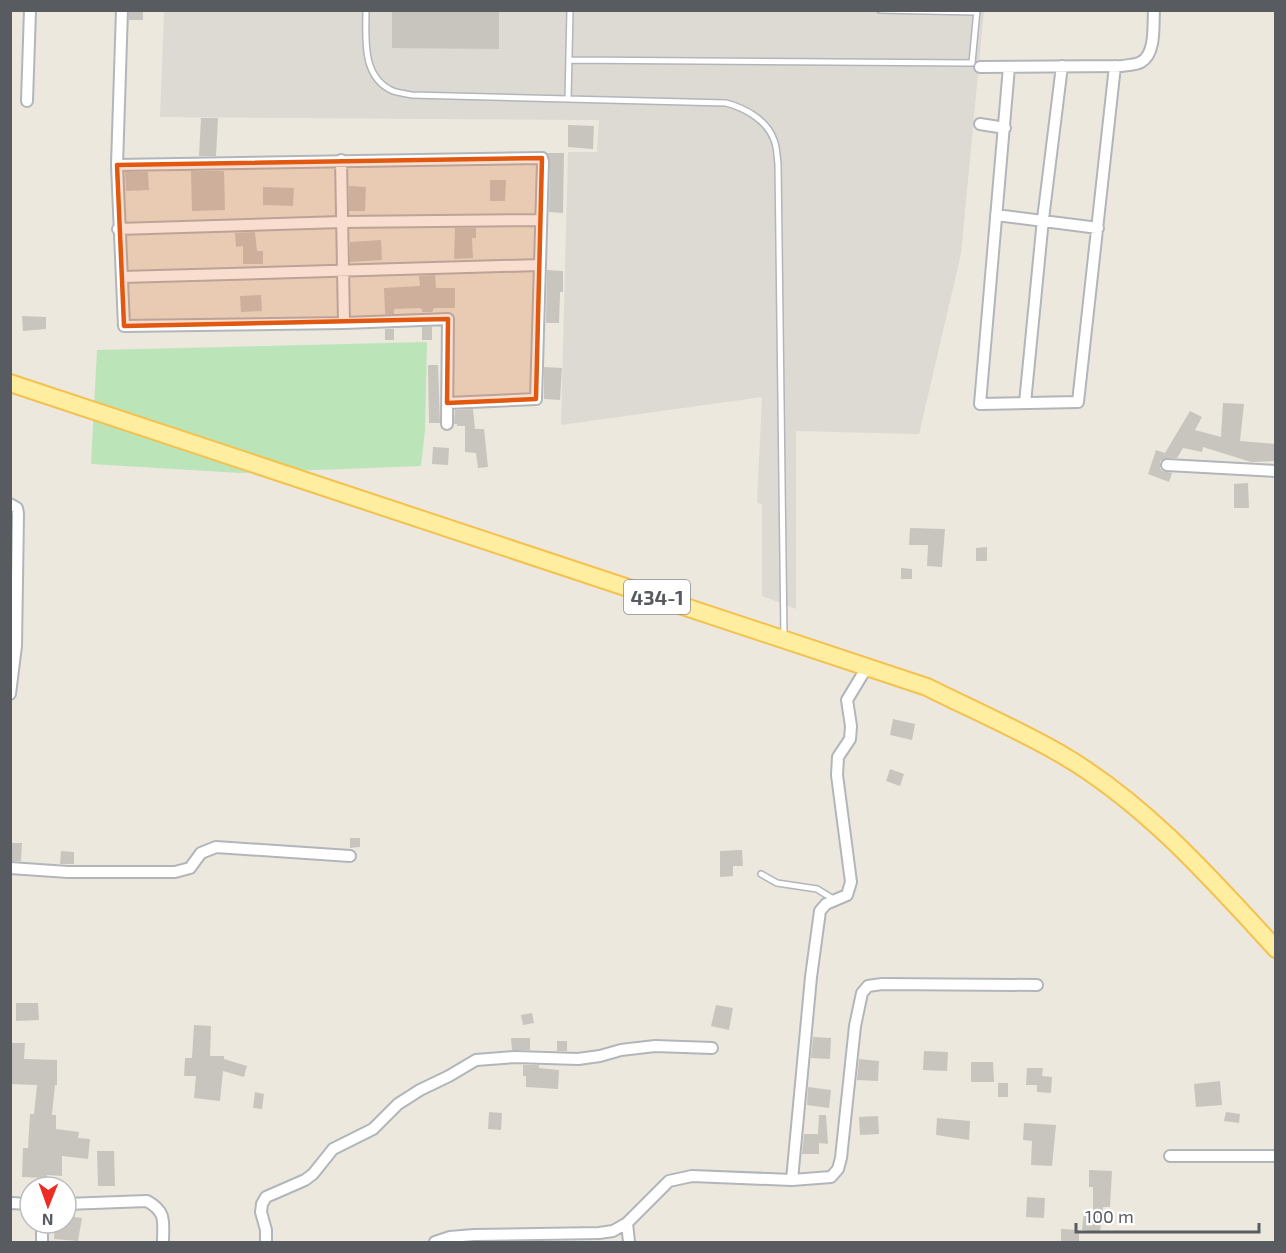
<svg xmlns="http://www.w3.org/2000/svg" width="1286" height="1253" viewBox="0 0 1286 1253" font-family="'Exo 2',sans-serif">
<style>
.industrial{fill:#dcdad3}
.green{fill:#bbe5b9}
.building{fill:#c8c5be}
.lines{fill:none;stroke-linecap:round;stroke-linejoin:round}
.service-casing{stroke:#b2b6ba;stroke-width:8}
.minor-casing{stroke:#b2b6ba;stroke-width:14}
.primary-casing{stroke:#f4c14f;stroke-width:20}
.service{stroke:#fff;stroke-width:5}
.minor{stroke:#fff;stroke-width:10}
.primary{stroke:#ffeda0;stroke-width:16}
.marked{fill:#e15910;fill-opacity:0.2;stroke:#e15910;stroke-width:4.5;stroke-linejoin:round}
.labels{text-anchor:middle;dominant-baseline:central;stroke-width:4.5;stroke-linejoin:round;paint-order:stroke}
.shield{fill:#fff;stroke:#8a8d90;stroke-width:1.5}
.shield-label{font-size:20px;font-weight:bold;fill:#585c60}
</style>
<rect width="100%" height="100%" fill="#ece8de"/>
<path class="industrial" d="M164 11H984L961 254 919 434 796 431V609L762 596V504L757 503 762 397 561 425 568 152H597L599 120 160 117Z"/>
<path class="green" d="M427 342 425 431 421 466 240 473 91 464 97 350Z"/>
<path class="building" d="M129 10H143V20H129Z
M392 10H499V49L392 48Z
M201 118H218L216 156H199Z
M568 125 594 126 593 149 568 147Z
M547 153H564L563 213 549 212 550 162Z
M191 171H224L225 210 192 211Z
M125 172H148L149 190 126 191Z
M490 180H506L505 201H490Z
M349 186 366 187 365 211H349Z
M263 187 294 188 293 206 263 205Z
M455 228H476V238H472L473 258 454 259Z
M255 232 257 251H263V264H243V246L236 247 235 233Z
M381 240 382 260 350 262V242Z
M547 270 563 271V292H560L559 323H546Z
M435 275 436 288H455V308H434L432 312H422V309L419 308 394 309V314H385L384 288 420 286 419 276Z
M261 295 262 311 241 312 240 296Z
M22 316 46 317V329L23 331Z
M422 327H432V340H422Z
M385 329H394V340H385Z
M428 365H438L440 423H429Z
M544 367 562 368 560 400 544 399Z
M1223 403 1244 404 1240 441 1275 444V461L1251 462 1203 447 1202 452 1183 448 1177 458H1167L1160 461V468L1162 471 1172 473 1169 482 1148 474 1156 450 1165 453 1190 411 1202 417 1195 430 1221 437Z
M473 409 475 429H484L488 467 478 468 476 453 465 452V426H457V424H454L455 410Z
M433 447 449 448 448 465 432 464Z
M1248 483 1249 508H1234V484Z
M910 528 945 529 942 567 927 566 928 545H909Z
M987 547V561H976V548Z
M901 568 912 569V579H901Z
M893 719 915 724 912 740 890 735Z
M890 769 904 774 900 786 886 781Z
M350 838H360V847L350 848Z
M12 843H22L21 861H11Z
M742 850 743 866H733V876L720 877V851Z
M61 851 74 852V864H60Z
M16 1003H38L39 1020 16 1021Z
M716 1005 733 1008 729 1030 711 1026Z
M532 1013 534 1023 523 1025 521 1015Z
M194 1025 211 1026 210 1056H224V1059L247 1066 244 1077 223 1071 220 1101 194 1098 196 1076H184L185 1058H192Z
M813 1037 831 1038 830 1059 811 1058Z
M511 1038H530V1050H512Z
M557 1041H567V1051H557Z
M10 1043H25L24 1059 57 1060V1085H55L52 1115H56V1129L79 1132 78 1138 90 1139 88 1159 62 1156V1176L47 1175V1178L22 1177 23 1148H28L30 1114H34L37 1085 10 1084Z
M924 1051 948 1052 947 1071 923 1070Z
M859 1059 879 1061 878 1081 857 1080Z
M971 1062H993L994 1082H971Z
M523 1065H539V1068L559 1070 558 1089 526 1087V1076H523Z
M1027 1068H1043L1042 1076 1052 1077 1051 1093 1037 1092V1085H1026Z
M1220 1081 1222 1105 1196 1107 1194 1084Z
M998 1083H1008V1097H998Z
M808 1087 831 1090 829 1108 807 1105Z
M255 1092 264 1094 262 1109 253 1108Z
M489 1112 502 1113 501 1130 488 1129Z
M1226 1112 1240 1114 1239 1123 1224 1121Z
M819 1115H826L828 1144 819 1143V1154H802L804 1134H818Z
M878 1116 879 1134 860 1135 859 1117Z
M937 1118 970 1121 969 1140 936 1135Z
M1024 1123 1056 1125 1052 1166 1031 1165 1032 1141 1023 1140Z
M97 1151H114L115 1186H98Z
M1089 1170 1112 1171 1110 1207H1103L1100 1232 1082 1230 1084 1211 1093 1212V1187H1089Z
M1027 1197 1045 1198 1044 1218 1026 1217Z
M66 1216 82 1218 78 1241 54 1239 55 1223H66Z
M1061 1229 1079 1230V1242H1061Z"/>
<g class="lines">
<g class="service-casing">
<path id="service" d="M366 10C366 38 361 77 393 91 399 93 406 94 412 95L726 103C745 108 767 120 774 140 777 147 777 156 778 164L784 638
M880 10 977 12
M569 60 972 63 977 10
M568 99 570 10
M761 874 777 883 817 889 835 900"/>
</g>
<g class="minor-casing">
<path id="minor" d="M122 10 117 165 124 326 344 323 448 319 447 424
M980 67 1122 66C1128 65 1136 65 1141 62 1156 54 1153 25 1154 10
M1009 67 980 404 1078 402 1115 66
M27 101 30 10
M980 124 1005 128
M341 160 344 323
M117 165 542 158 543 162 536 399 447 403
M996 215 1098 228
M118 229 341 222 541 220
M122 277 539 265
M1025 403 1043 219 1062 66
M1167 465 1276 471
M10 504 17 508 18 514 16 646 10 694
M10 868 68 872H175L190 868 201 853 216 847 350 856
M1170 1156H1276
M792 1180 811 977 820 911 826 904 847 895 851 882 837 775 838 757 850 739 851 726 847 700 867 667
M10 1203 30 1204
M66 1204 147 1201C167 1212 163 1222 163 1242
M42 1223V1242
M627 1223 629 1242
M266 1242V1230L261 1212 262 1204 266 1197 305 1180 313 1174 333 1149 373 1129 398 1104 420 1090 449 1076 476 1060 515 1057 578 1059 600 1056 621 1050 655 1046 712 1048
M435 1242 450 1237 474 1235 599 1233 613 1231 627 1223 669 1181 692 1176 792 1180 831 1177 838 1169 841 1158 855 1026 862 993 868 986 882 984 1037 985"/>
</g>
<g class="primary-casing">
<path id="primary" d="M10 383 927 687C971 709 1017 729 1059 753 1144 802 1210 877 1276 949"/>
</g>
<use href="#service" class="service"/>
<use href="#minor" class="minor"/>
<use href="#primary" class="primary"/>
</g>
<path class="marked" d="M542 158 536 399 447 403 448 319 124 326 117 165Z"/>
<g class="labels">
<rect class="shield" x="624" y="580" width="66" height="34" rx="4.5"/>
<g class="shield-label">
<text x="657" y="597">434-1</text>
</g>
</g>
<rect width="1286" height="1253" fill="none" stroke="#585c60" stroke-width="24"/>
<g transform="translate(48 1205) rotate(181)"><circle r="28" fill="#ffffff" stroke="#bcbebf" stroke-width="1.5"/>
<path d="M0-4.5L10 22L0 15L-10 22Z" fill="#ed2d23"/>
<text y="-9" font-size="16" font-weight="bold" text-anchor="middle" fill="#585c60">N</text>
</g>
<path d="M1076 1223v9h183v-9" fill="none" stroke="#585c60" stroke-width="3"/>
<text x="1085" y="1223" font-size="18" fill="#585c60" stroke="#ffffff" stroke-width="4.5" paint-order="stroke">100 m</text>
</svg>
